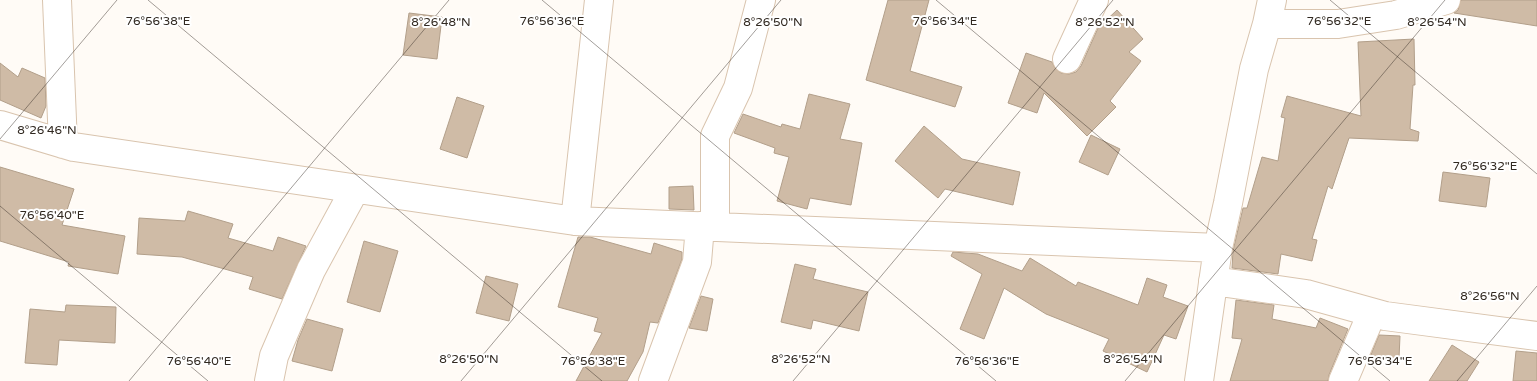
<svg xmlns="http://www.w3.org/2000/svg" width="1537" height="381" viewBox="0 0 1537 381" font-family="'Varela Round',sans-serif">
<style>
.building{fill:#cfbba6;stroke:#b29f8a}
.lines{fill:none;stroke-linecap:round;stroke-linejoin:round}
.minor-casing{stroke:#d9c4ae;stroke-width:30}
.minor{stroke:#fff;stroke-width:28}
.ticks{fill:none;stroke:#312921;stroke-width:1;stroke-opacity:0.45}
.ticks-label{font-size:12px;text-anchor:middle;fill:#312921;stroke:#fff;stroke-width:4;stroke-linejoin:round;paint-order:stroke}
</style>
<rect width="100%" height="100%" fill="#fffbf6"/>
<path class="building" d="M888 0H929L910 71 962 87 955 107 866 80Z
M1461 0H1537V26L1454 13 1458 10Z
M1117 10 1143 39 1129 52 1141 61 1110 101 1116 107 1087 136 1044 93 1037 113 1008 103 1026 53 1052 62 1055 68 1061 73 1069 74 1076 72 1081 66 1098 28Z
M409 13 442 17 437 59 403 55Z
M1414 39 1415 85H1413L1410 129 1419 132 1418 141 1349 138 1332 189 1328 186 1312 239 1317 240 1312 261 1281 254 1278 274 1232 268 1233 251 1243 208H1247L1262 157 1278 161 1285 118 1281 117 1287 96 1361 116 1358 42Z
M0 63 18 77 22 68 45 78 46 106 41 118 0 100Z
M809 94 850 104 840 139 862 143 851 205 810 198 807 209 777 201 789 157 774 153 775 148 734 133 743 114 781 127 782 124 800 129Z
M457 97 484 106 467 158 440 149Z
M924 126 962 159 1020 172 1013 205 945 189 938 198 895 161Z
M1091 135 1120 149 1108 175 1079 162Z
M0 167 74 189 62 225 125 236 118 274 68 266 69 262 0 241Z
M1443 172 1490 178 1486 207 1439 201Z
M693 186 694 210 669 209V187Z
M188 211 233 224 228 238 273 251 278 237 306 246 282 299 249 289 253 277 182 257 137 254 139 218 185 221Z
M578 237H590L651 254 654 243 682 252V259L658 323 650 322 643 352 627 381H576L602 333 594 331 598 318 558 307Z
M364 241 398 251 380 312 347 302Z
M953 252 978 254 1022 271 1030 258 1076 286 1078 282 1138 305 1147 278 1167 285 1163 297 1188 306 1176 339 1164 335 1147 372 1103 351 1109 339 1046 314 1004 288 984 339 960 329 982 274 951 256Z
M795 264 816 269 813 279 868 292 859 331 813 320 811 329 781 322Z
M486 276 518 284 509 321 476 313Z
M701 296 713 299 707 331 689 328Z
M1236 300 1274 305 1272 319 1316 328 1320 318 1348 329 1329 375 1328 381H1230L1242 339 1232 338Z
M66 305 116 307 115 343 59 340 57 365 25 363 30 309 65 312Z
M307 319 343 329 332 371 292 361 298 340Z
M1379 335 1400 336 1399 358 1370 357Z
M1452 345 1479 362 1467 381H1429Z
M1516 351 1537 353V381H1513Z"/>
<g class="lines">
<g class="minor-casing">
<path id="minor" d="M57 0 63 144
M1272 0 1267 24H1338L1396 15 1446 0
M1067 59 1094 0
M0 125 74 147 575 221 1218 248
M575 221 599 0
M715 227V136L738 88 761 0
M1213 281 1306 294 1385 316 1537 336
M269 381 274 356 311 270 355 189
M653 381 697 262 700 226
M1199 381 1218 248 1228 203 1254 69 1267 24
M1343 381 1372 313"/>
</g>
<use href="#minor" class="minor"/>
</g>
<path class="ticks" d="M148 0 602 381M542 0 996 381M936 0 1390 381M1330 0 1537 174M0 139 117 0M0 206 208 381M129 381 449 0M461 381 781 0M793 381 1113 0M1125 381 1445 0M1457 381 1537 286"/>
<g class="ticks-label">
<text x="158" y="25">76°56'38"E</text>
<text x="552" y="25">76°56'36"E</text>
<text x="945" y="25">76°56'34"E</text>
<text x="1339" y="25">76°56'32"E</text>
<text x="441" y="26">8°26'48"N</text>
<text x="773" y="26">8°26'50"N</text>
<text x="1105" y="26">8°26'52"N</text>
<text x="1437" y="26">8°26'54"N</text>
<text x="47" y="134">8°26'46"N</text>
<text x="1485" y="170">76°56'32"E</text>
<text x="52" y="219">76°56'40"E</text>
<text x="1490" y="300">8°26'56"N</text>
<text x="469" y="363">8°26'50"N</text>
<text x="801" y="363">8°26'52"N</text>
<text x="1133" y="363">8°26'54"N</text>
<text x="199" y="365">76°56'40"E</text>
<text x="593" y="365">76°56'38"E</text>
<text x="987" y="365">76°56'36"E</text>
<text x="1380" y="365">76°56'34"E</text>
</g>
</svg>
